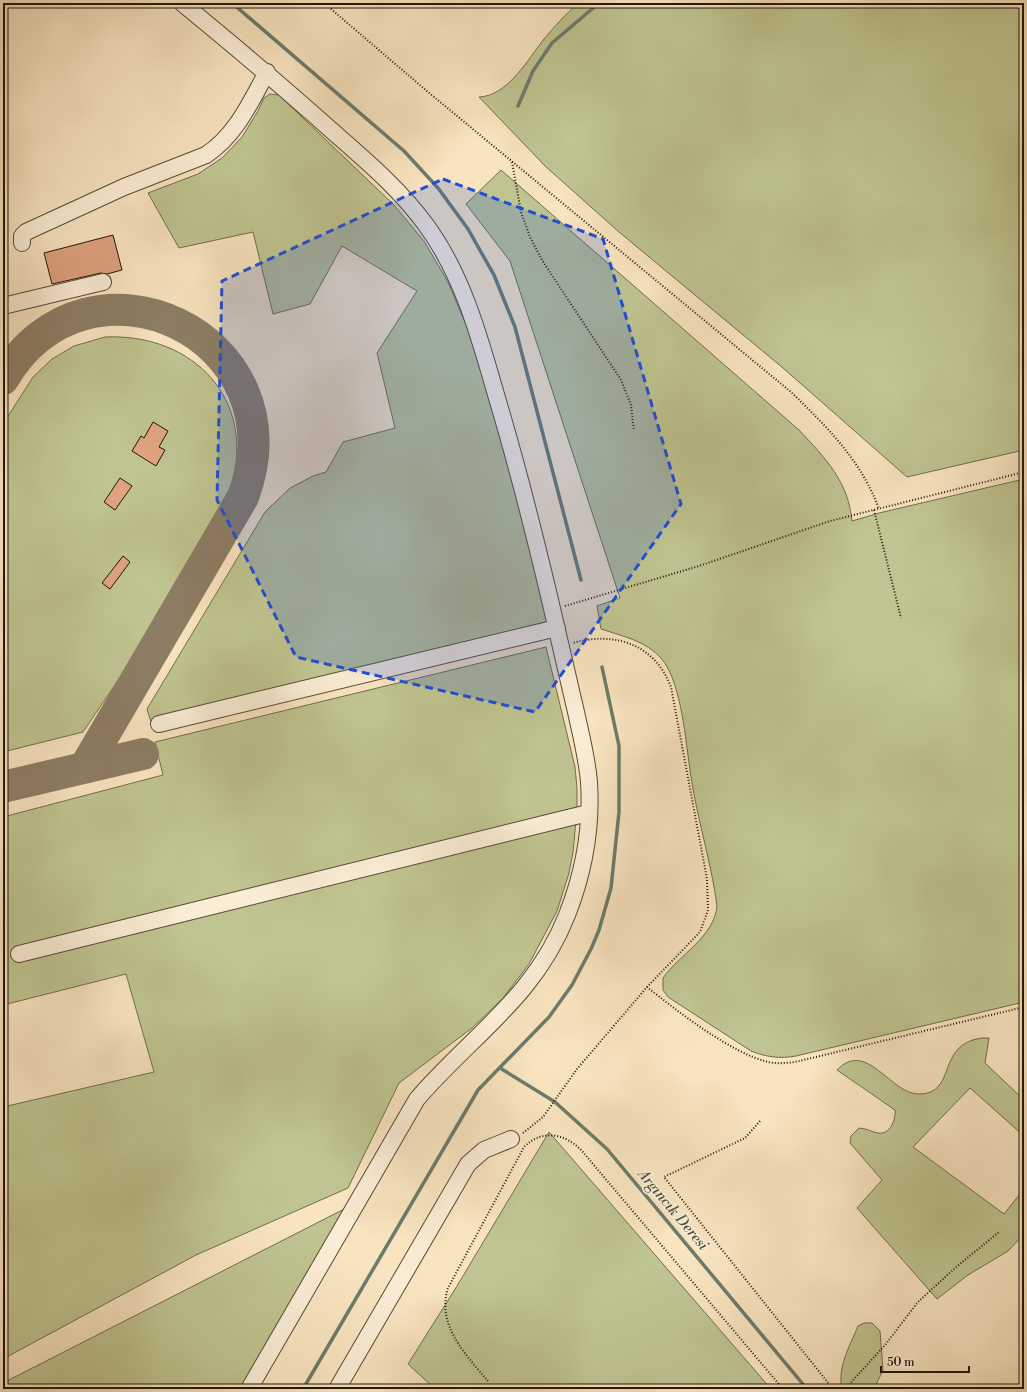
<svg xmlns="http://www.w3.org/2000/svg" width="1027" height="1392" viewBox="0 0 1027 1392" font-family="'Libre Bodoni',serif">
<style>
.green{fill:#bfc490;stroke:#706d4c}
.lines{fill:none;stroke-linecap:round;stroke-linejoin:round}
.stream{stroke:#6c7b6b;stroke-width:3.5}
.taxiway{stroke:#8c7d64;stroke-width:32}
.building{fill:#dfa380;stroke:#211609}
.minor-casing{stroke:#574a36;stroke-width:18}
.path{stroke:#211609;stroke-width:2;stroke-dasharray:1 2;stroke-linecap:butt}
.minor{stroke:#faedd5;stroke-width:16}
.marked{fill:#1d4ed8;fill-opacity:0.2;stroke:#1d4ed8;stroke-width:3;stroke-dasharray:8 5;stroke-linejoin:round}
.labels{text-anchor:middle;dominant-baseline:central;stroke-width:3.5;stroke-linejoin:round;paint-order:stroke}
.water-label{font-size:15px;font-style:italic;fill:#4d5142;stroke:#faedd5}
</style>
<rect width="100%" height="100%" fill="#f8e4bf"/>
<filter id="stains"><feTurbulence type="fractalNoise" baseFrequency=".005" numOctaves="4"/><feColorMatrix values="0 0 0 0 .2 0 0 0 0 .09 0 0 0 0 .02 0 0 0 .5 -.17"/></filter>
<radialGradient id="worn" r=".72"><stop offset=".6" stop-color="#630" stop-opacity="0"/><stop offset="1" stop-color="#630" stop-opacity=".3"/></radialGradient>
<path class="green" d="M578 3H1024V450L907 477 783 368 619 232 545 166 479 97C508 96 528 59 544 39 555 26 566 14 578 3Z
M270 94 279 95 394 205 424 241 448 282 467 327 504 445 551 625 151 722 147 709 265 512 290 488 313 476 326 472 343 442 395 428 377 353 417 291 342 246 310 304 273 314 253 232 179 248 148 193 198 174 222 158 242 137 258 111 264 98Z
M501 170 799 430C826 459 848 481 852 521L879 513 1024 479V1002L796 1056C780 1059 766 1057 751 1051L668 997 663 990V978C680 954 714 937 717 906 712 867 700 828 693 789 686 753 684 685 661 658 646 641 622 636 601 629L597 606 620 598 510 261 466 204Z
M105 337C193 333 257 399 231 487L123 673 83 732 3 752V424L33 377 52 359 74 346Z
M546 647 575 767 577 788V810L573 852 569 873 557 911 529 964 503 998 472 1028 399 1083 348 1188 196 1255 3 1359V1107L154 1072 126 974 3 1005V817L163 775 155 742Z
M982 1038H989L985 1063 1024 1100V1136L970 1088 913 1147 1004 1214 1024 1189V1234L1008 1251 968 1275 937 1299 857 1208 882 1180 850 1143 851 1136 859 1128C866 1128 871 1132 878 1133 890 1135 896 1120 895 1110L837 1070C867 1039 890 1094 919 1094 958 1094 935 1044 982 1038Z
M549 1132 771 1389H435L408 1364 457 1286Z
M358 1202 245 1389H3V1383Z
M864 1323H872L880 1331 883 1370 874 1389H842C837 1367 850 1346 858 1326Z"/>
<g class="lines">
<path class="stream" d="M232 3 404 151 438 188 468 229 494 275 515 327 581 580
M518 106 533 71 552 43 599 3
M500 1068 555 1102 607 1149 807 1389
M303 1389 478 1090 549 1017 572 985 591 949 599 930 611 888 619 812V746L602 667"/>
<path class="taxiway" d="M3 379C88 235 303 336 243 497L85 767
M3 787 143 754"/>
</g>
<path class="building" d="M113 235 122 270 107 274 101 273 52 284 44 253Z
M153 422 168 431 159 447 165 450 156 466 132 451 141 436 144 438Z
M120 478 132 486 115 510 104 502Z
M123 556 130 562 110 589 102 583Z"/>
<g class="lines">
<g class="minor-casing">
<path id="minor" d="M182 3C232 44 282 86 330 129 364 159 399 188 426 225 463 275 480 339 497 398 520 475 539 552 557 630 563 657 570 685 576 712 581 735 587 758 589 782 592 828 584 872 567 915 535 997 472 1035 417 1099L249 1389
M22 243V236L26 232 124 187 206 155C236 135 250 103 267 72
M3 306 103 282
M159 724 557 628
M19 954 588 813
M337 1389 468 1164 484 1150 511 1139"/>
</g>
<path class="path" d="M324 3 428 92 791 392C827 427 861 460 879 509
M512 162 521 212 530 237 542 260 621 380 631 405 634 431
M874 510 901 618
M565 606 699 566 830 521 1024 472
M647 987C677 1011 731 1053 768 1062 777 1064 786 1063 795 1062L1024 1007
M760 1121 745 1138 664 1177 833 1389
M523 1133 543 1117 577 1069 647 987 700 932 708 910 707 879 671 687C655 644 614 631 573 643
M488 1381C466 1355 436 1325 448 1288L524 1147C542 1129 565 1133 582 1151L783 1389
M845 1389 885 1345 918 1302 955 1268 999 1232"/>
<use href="#minor" class="minor"/>
</g>
<path class="marked" d="M443 179 603 239 681 504 535 712 296 657 217 500 222 281Z"/>
<g class="labels">
<g class="water-label">
<text transform="translate(673 1210) rotate(50)">Argıncık Deresi</text>
</g>
</g>
<rect width="1027" height="1392" fill="none" stroke="#f8e4bf" stroke-width="16"/>
<rect x="4" y="4" width="1019" height="1384" fill="none" stroke="#211609" stroke-width="2"/>
<rect x="8" y="8" width="1011" height="1376" fill="none" stroke="#211609"/>
<path d="M881 1366v6h88v-6" fill="none" stroke="#211609" stroke-width="2"/>
<text x="887" y="1366" font-size="12" fill="#211609" stroke="#faedd5" stroke-width="3" paint-order="stroke">50 m</text>
<rect width="100%" height="100%" filter="url(#stains)"/>
<rect width="100%" height="100%" fill="url(#worn)"/>
</svg>
